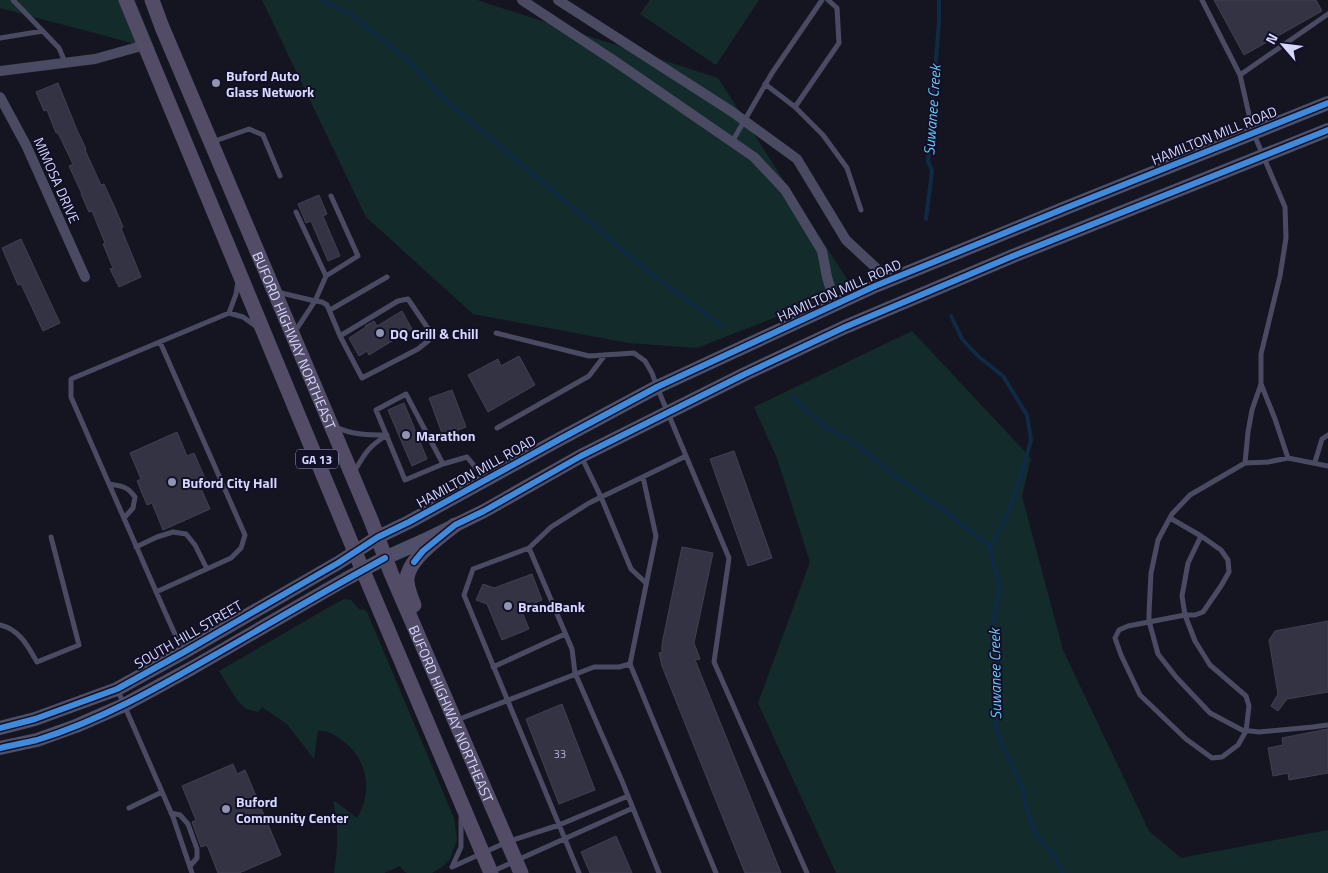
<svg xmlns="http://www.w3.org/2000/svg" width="1328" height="873" viewBox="0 0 1328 873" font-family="'Titillium Web',sans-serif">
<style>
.green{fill:#132c2b}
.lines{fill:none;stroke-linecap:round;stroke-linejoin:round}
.stream{stroke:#102a46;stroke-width:4}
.building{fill:#343343;stroke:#414054}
.lane{stroke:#4a4b62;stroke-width:5}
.street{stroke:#4a4b62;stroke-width:10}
.secondary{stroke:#4d5068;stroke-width:14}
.primary{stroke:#524c67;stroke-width:15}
.cycleway-casing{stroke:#111026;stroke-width:9}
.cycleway{stroke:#408adc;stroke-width:6}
.poi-dot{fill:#9292b1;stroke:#111026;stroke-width:2}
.labels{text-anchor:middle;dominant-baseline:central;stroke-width:4;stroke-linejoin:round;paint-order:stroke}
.number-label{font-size:11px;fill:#aeadcf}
.shield{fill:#111026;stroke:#9b9bbd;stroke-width:1}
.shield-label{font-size:12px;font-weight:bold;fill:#d6d6fe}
.poi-label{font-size:14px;font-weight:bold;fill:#d6d6fe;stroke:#111026;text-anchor:start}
.street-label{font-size:14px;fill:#d6d6fe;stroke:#111026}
.water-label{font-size:15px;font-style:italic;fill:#68c7fb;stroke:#111026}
</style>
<rect width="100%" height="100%" fill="#151521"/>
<path class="green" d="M0 0H135L155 49 0 8Z
M262 0H477L718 78 852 287 697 348 629 343 473 314 366 217Z
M650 0H759L716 65 640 14Z
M912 331 1031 458 1022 496 1063 650 1149 831 1181 858 1328 830V873H836L758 703 810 562 777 458 754 407Z
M345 599 351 600 360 610 364 609 367 612 454 818 457 840 450 859 443 866 432 873H407L404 871 400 866 384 873H334C338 848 339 826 333 801L336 802 357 818C374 791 367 756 340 739 333 734 327 730 318 731L314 759 287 724 262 707 258 712 246 709 237 700 219 671 338 602Z"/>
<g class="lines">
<path class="stream" d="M322 0 350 14 408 60 446 101 649 272 723 327
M926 219 932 171 928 161 939 21V0
M951 316 962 339 979 357 1003 376 1027 415 1031 440 1022 472 1008 513 990 547 994 567 998 580 999 591 991 634 992 652 996 667 998 680 995 704V725L1002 744 1024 791 1025 804 1036 835 1054 856 1063 873
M792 397 826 427 856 444 892 474 945 511 990 547"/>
</g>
<path class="building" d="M1214 0H1316L1322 11 1244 55Z
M58 83 77 130 86 149 85 150 101 185 104 184 115 208 123 227 121 228 141 277 119 287 110 269 113 268 103 244 105 243 92 211 89 212 81 194H82L69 166 73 164 58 133H56L47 110 44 111 36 92Z
M319 195 327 214 323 216 340 256 328 261 311 221 306 223 298 204Z
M21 239 60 323 43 331 21 284 18 285 2 248Z
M402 311 412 329 369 355 367 351 359 356 349 338 366 327 365 326 374 321 377 326Z
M519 356 535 385 488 412 468 375 498 359 501 366Z
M452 390 466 427 443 436 429 398Z
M404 403 427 459 412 466 388 410Z
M177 432 187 456 194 453 207 483 200 486 210 509 163 530 152 503 147 505 137 481 141 479 130 453Z
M734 451 772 558 748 566 710 459Z
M682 547 713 553 694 643 700 659 695 660 781 873H745L662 666 659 653 662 652V644Z
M532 574 542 600 521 609 529 629 502 640 487 604 476 600 483 584 494 588Z
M1328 621V692L1287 699 1278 711 1271 706 1278 694 1269 640 1275 631Z
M562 704 595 790 559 804 526 719Z
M1328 729V773L1289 780 1288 773 1273 776 1268 748 1283 745 1282 738Z
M233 764 237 774 245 770 281 855 239 873H218L207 845 201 847 192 822 196 820 182 786Z
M616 836 632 873H590L581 852Z"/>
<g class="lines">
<path class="lane" d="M13 0 59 48 65 62
M828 0 837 8 839 43 795 107 823 135 847 168 861 210
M1202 0 1240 75 1253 132 1285 207 1286 238 1280 276 1261 354V384L1275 419 1288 458
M0 38 43 31
M1240 75 1328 14
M765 84 795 107
M212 142 249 129 263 135 280 176
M732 142 772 73 822 0
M296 212 326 276 315 301 322 302 327 305 340 336 362 378 418 349 428 341 431 333 408 299 398 301 340 336
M326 276 358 256 331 196
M277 292 315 301 294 333
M330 310 387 277
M229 313 236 294 238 280
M496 333 589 356 634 353 645 361 652 373 657 387 729 558 714 662 807 873
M336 427C352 435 369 435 387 435
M497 428 589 376 605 355
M581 456 601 497 631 569 646 583
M1315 462 1322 439 1328 435
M1245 463 1248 432 1252 410 1261 384
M443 464 405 480 376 410 406 394 443 464 467 457 485 479
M1328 466 1288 458 1268 462 1245 463 1190 495 1172 514 1158 540 1151 573 1149 613V621L1158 654 1176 677 1210 713 1242 730 1259 732 1313 727 1328 725
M354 472C365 453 368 447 387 435
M109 484C122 486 127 486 135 497L133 508 124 518
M1170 518 1201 536 1188 563 1182 596 1185 615 1128 626 1119 630 1115 638 1121 655 1140 695 1186 739 1212 758 1222 757 1238 745 1246 731 1249 706 1246 696 1210 665 1195 641 1185 615H1195L1203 612 1221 586 1229 572 1228 560 1221 550 1201 536
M136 547 157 537 173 532 186 534 195 545 207 569
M529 548 572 649 575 673 622 781 659 873
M156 592 231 558 241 548 245 535 160 342
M0 625C20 630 27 645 37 662L79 645 51 537
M183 652 165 612 71 397V379L229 313 243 317 257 327
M630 664 716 873
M493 667 565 634
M118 691 173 817 192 873
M457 720 594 667H619L630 664 656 536 643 477
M129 808 162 792
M171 813 180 815 188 824 197 849V858L190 866
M452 867 507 842 559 825 628 796
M452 867 461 847V818
M491 872 633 808
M579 873 464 595 473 569 529 548 551 527 589 503 686 456"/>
<path class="street" d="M522 0 616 62 754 157 785 190 822 251 827 277 835 304
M558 0 731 111 797 159 846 240 889 280
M0 71 95 59 145 45
M0 97 26 145 85 277"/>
<path class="secondary" d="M0 728 35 719 117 689 184 652 338 563 378 537 409 522 560 439 657 387 875 286 1068 207 1328 103
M0 748 37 740 76 726 124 705 192 668 346 579 385 558 425 540 484 511 581 456 745 374 845 327 1013 256 1328 130"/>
<g class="primary">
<path d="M126 0 355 552 491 873"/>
<path id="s1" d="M152 0 162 27 331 425 371 520 391 573 521 873"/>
<path d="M414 605C411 598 408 589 407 582 405 561 441 536 455 525"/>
</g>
<g class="cycleway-casing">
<path id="cycleway" d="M414 562 423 551 455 525 484 511 581 456 745 374 845 327 1013 256 1328 130
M0 728 35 719 117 689 184 652 338 563 378 537 409 522 560 439 657 387 875 286 1068 207 1328 103
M0 748C12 745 25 743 37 740 109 718 174 678 239 641 287 613 336 585 385 558"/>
</g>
<use href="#cycleway" class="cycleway"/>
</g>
<g class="poi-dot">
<circle cx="216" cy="83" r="5"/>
<circle cx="380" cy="333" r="5"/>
<circle cx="406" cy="435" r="5"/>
<circle cx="172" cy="482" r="5"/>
<circle cx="508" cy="606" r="5"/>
<circle cx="226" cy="809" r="5"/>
</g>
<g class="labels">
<g class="number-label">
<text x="560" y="754">33</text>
</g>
<rect class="shield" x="296" y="449.5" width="42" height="19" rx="4"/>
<g class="shield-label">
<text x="317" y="459">GA 13</text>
</g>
<g class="poi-label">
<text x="226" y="75">Buford Auto<tspan x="226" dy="16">Glass Network</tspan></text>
<text x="390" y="333">DQ Grill &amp; Chill</text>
<text x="416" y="435">Marathon</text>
<text x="182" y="482">Buford City Hall</text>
<text x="518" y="606">BrandBank</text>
<text x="236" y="801">Buford<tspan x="236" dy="16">Community Center</tspan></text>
</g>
<g class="street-label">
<text transform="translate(1214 135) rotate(-22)">HAMILTON MILL ROAD</text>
<text transform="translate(57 180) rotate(66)">MIMOSA DRIVE</text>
<text transform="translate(839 290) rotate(-24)">HAMILTON MILL ROAD</text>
<text stroke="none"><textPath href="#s1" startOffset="369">BUFORD HIGHWAY NORTHEAST</textPath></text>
<text transform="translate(476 471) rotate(-29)">HAMILTON MILL ROAD</text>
<text transform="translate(188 634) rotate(-30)">SOUTH HILL STREET</text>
<text stroke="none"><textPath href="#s1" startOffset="774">BUFORD HIGHWAY NORTHEAST</textPath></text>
</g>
<g class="water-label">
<text transform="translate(932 110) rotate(-86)">Suwanee Creek</text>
<text transform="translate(995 674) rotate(-91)">Suwanee Creek</text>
</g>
</g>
<g transform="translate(1283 45) rotate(298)" stroke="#111026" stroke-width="4" paint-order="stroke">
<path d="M0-4L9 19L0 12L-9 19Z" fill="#d6d6fe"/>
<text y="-8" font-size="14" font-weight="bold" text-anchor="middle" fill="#d6d6fe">N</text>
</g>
</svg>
